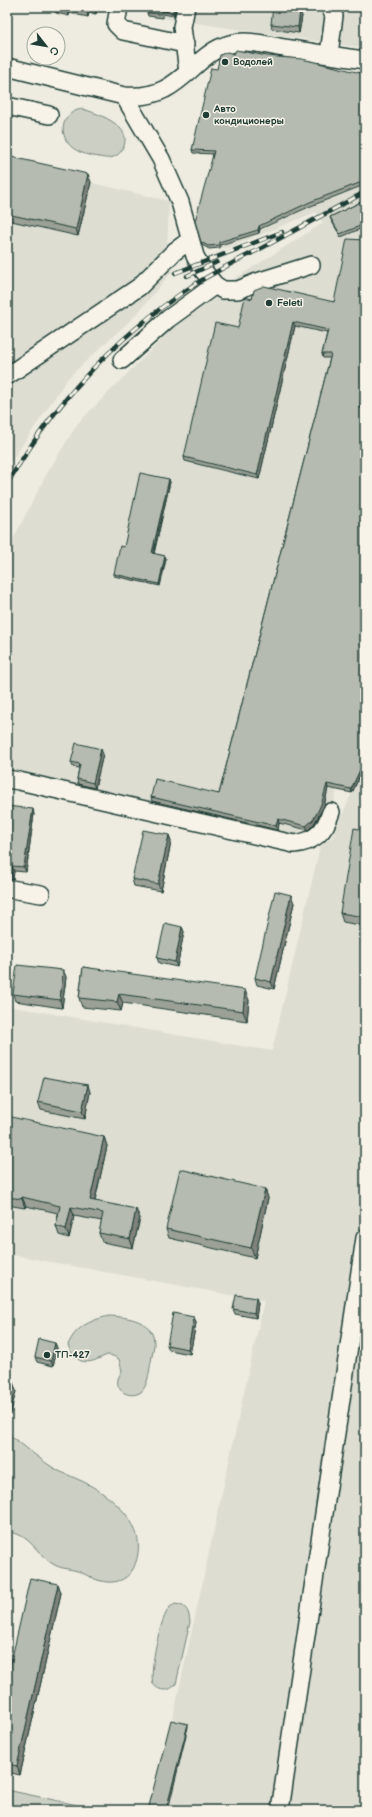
<svg xmlns="http://www.w3.org/2000/svg" width="372" height="1817" viewBox="0 0 372 1817" font-family="'Balsamiq Sans',sans-serif">
<style>
.built{fill:#ddddd2}
.green{fill:#cccfc4;stroke:#76867c}
.lines{fill:none;stroke-linecap:round;stroke-linejoin:round}
.minor-casing{stroke:#1f3d34;stroke-width:20}
.minor{stroke:#f7f3e8;stroke-width:17}
.rail-casing{stroke:#1f3d34;stroke-width:4.5}
.rail{stroke:#f7f3e8;stroke-width:3;stroke-dasharray:9;stroke-linecap:butt}
.wall{fill:#9ca197;stroke:#1f3d34}
.shaded-wall{fill:#7f837b;stroke:#1f3d34}
.building{fill:#b5bbb0;stroke:#1f3d34}
.poi-dot{fill:#1f3d34;stroke:#f7f3e8;stroke-width:1.5}
.labels{text-anchor:middle;dominant-baseline:central;stroke-width:3;stroke-linejoin:round;paint-order:stroke}
.poi-label{font-size:10px;font-weight:bold;fill:#1f3d34;stroke:#f7f3e8;text-anchor:start}
</style>
<rect width="100%" height="100%" fill="#eeece1"/>
<filter id="ink" filterUnits="userSpaceOnUse"><feTurbulence type="fractalNoise" baseFrequency=".025" numOctaves="2"/><feDisplacementMap in="SourceGraphic" scale="8" xChannelSelector="R" yChannelSelector="G"/><feConvolveMatrix kernelMatrix="1 2 1 2 8 2 1 2 1" color-interpolation-filters="sRGB"/></filter>
<g filter="url(#ink)">
<path class="built" d="M149 7H365V48L148 16Z
M365 65V1784L361 1810H150L172 1722 264 1301 7 1254V1006L272 1051 320 847 332 837 352 793 337 790 331 812 305 843 7 773V551L46 475 78 423 192 309 231 281 323 223 316 212 228 248 209 249 192 238 215 154 343 72H363Z
M7 163 169 201 167 251 180 262 136 315 68 378 7 468Z"/>
<path class="green" d="M82 109C94 112 112 119 120 128 132 140 121 160 105 158 94 156 82 155 73 148 57 136 61 112 82 109Z
M109 1316C128 1317 155 1320 154 1345 153 1352 151 1360 150 1367 149 1375 147 1386 141 1392 131 1399 115 1392 118 1379 119 1376 121 1373 122 1371L119 1359C115 1357 112 1355 107 1355 104 1356 101 1358 98 1359 83 1366 74 1360 68 1345 75 1327 91 1320 109 1316Z
M7 1434C25 1445 40 1461 59 1471 67 1475 76 1478 84 1482 116 1499 151 1528 134 1567 129 1578 119 1583 107 1582 97 1581 91 1577 82 1573 73 1568 62 1570 53 1564 36 1554 30 1533 7 1532Z
M175 1604C187 1605 189 1612 190 1622L176 1684C169 1692 160 1692 153 1684 149 1671 160 1617 170 1607 171 1606 174 1605 175 1604Z
M7 1790 101 1810H7Z"/>
<g class="lines">
<g class="minor-casing">
<path id="minor" d="M119 7 116 24 123 31 185 44
M186 7 182 27 188 72
M329 54 334 16 330 7
M7 67 124 96C138 97 152 96 165 89 189 77 203 51 230 44 247 39 267 45 284 48 311 52 338 57 365 60
M124 96 161 159 180 202 195 256 202 269 215 285 223 290H238L257 282 311 265
M7 106 49 115
M122 360 168 319 215 285
M7 376 139 287 175 251 189 241
M7 779 19 781 294 844C315 842 325 831 331 812
M11 889 41 894
M280 1810 365 1238"/>
</g>
<use href="#minor" class="minor"/>
<g class="rail-casing">
<path id="rail" d="M175 273 282 232
M187 276 217 262
M7 484C55 402 113 339 192 286 213 273 236 261 258 250 294 231 330 211 365 192"/>
</g>
<use href="#rail" class="rail"/>
</g>
<path class="wall" d="M54 7H97L96 14 89 13 88 17 69 13V16L56 13Z
M148 7H176L174 16 163 14V18L148 16 147 13Z
M302 16 299 33 272 29 271 24Z
M217 69 361 73 364 185 311 206 260 229 259 233 220 245V248L209 249 202 245 201 242 213 154 193 153 192 150Z
M7 156 91 182 78 236 7 220Z
M365 200V227L341 237 331 220 330 217Z
M365 240V403H362V408L365 409V772L361 773 352 793 328 788 324 806 314 824 308 830 279 823 278 830 152 801 151 797 219 794 330 358H323L322 354 327 333 295 326 259 479 185 461 184 457 238 328 252 299 334 302Z
M170 482 154 554 165 556 166 559 160 586 114 576V574L124 547Z
M103 754 95 788 78 784 77 779 79 768 73 767 71 762Z
M7 806 34 814 26 872 14 871 13 879 7 881Z
M365 830V926L343 922 340 913Z
M169 835 171 842 161 891 134 886 132 879Z
M294 903 274 989 257 985 255 978Z
M182 927 184 932 177 967 159 963 157 958Z
M83 967 249 1000 247 1021 123 1003 121 1011 82 1007 79 998Z
M63 970 66 977 62 1008 15 1001 13 994Z
M90 1092 85 1119 41 1110 38 1102Z
M7 1135 104 1137 107 1146 95 1201 140 1218 133 1248 102 1242 99 1233 102 1221 74 1216 69 1238 59 1235 56 1226 58 1213 26 1206 25 1208 7 1205Z
M265 1189 268 1198 255 1258 169 1238 166 1229Z
M258 1303 256 1318 235 1314 233 1309Z
M194 1317 196 1323 190 1354 169 1350 167 1345Z
M55 1343 57 1348 53 1366 37 1362 35 1357Z
M7 1375 12 1381 13 1382 16 1391 10 1415 7 1416Z
M58 1584 61 1593 20 1775 7 1772V1680Z"/>
<path class="shaded-wall" d="M66 7H67L69 13V16Z
M85 7H87L89 13 88 17Z
M94 7H97L96 14Z
M174 7H176L174 16 173 13Z
M300 11 302 16 299 33 298 27Z
M365 171V179L364 185 362 182Z
M88 174 91 182 78 236 76 229Z
M259 226 260 229 259 233 258 230Z
M293 322 295 326 259 479 257 475Z
M361 399 362 403 361 411 360 408Z
M169 479 170 482 153 556 152 553Z
M165 556 166 559 160 586 159 584Z
M101 749 103 754 95 788 93 783Z
M360 770 361 773 352 793 351 789Z
M327 784 328 788 324 806 314 824 308 830 306 826Z
M33 809 34 814 26 872 24 867Z
M278 819 279 823 278 830 276 826Z
M169 835 171 842 161 891 158 884Z
M12 866 14 871 13 879 11 874Z
M291 895 294 903 274 989 271 982Z
M182 927 184 932 177 967 175 962Z
M63 970 66 977 62 1008 60 1000Z
M245 990 249 1000 247 1021 243 1011Z
M119 994 123 1003 121 1011 117 1002Z
M88 1085 90 1092 85 1119 82 1111Z
M104 1137 107 1146 93 1209 90 1200Z
M265 1189 268 1198 255 1258 251 1248Z
M22 1197 26 1206 25 1208 22 1199Z
M71 1207 74 1216 69 1238 66 1229Z
M136 1209 140 1218 133 1248 130 1239Z
M256 1298 258 1303 256 1318 254 1313Z
M194 1317 196 1323 190 1354 188 1349Z
M55 1343 57 1348 53 1366 51 1361Z
M10 1376 16 1391 10 1415 7 1407 9 1381Z
M58 1584 61 1593 20 1775 17 1766Z
M188 1724V1727L168 1810H166Z"/>
<path class="building" d="M148 7H174L173 13 162 11 161 14 147 13Z
M273 7 300 11 298 27 271 24Z
M236 50 267 56 302 59 361 73 362 69 365 70V171L362 182 310 202 259 226 258 230 219 242V245L208 246 201 242 195 221 214 151 192 150 211 68 217 69 220 55 227 52 234 54Z
M7 156 88 174 76 229 7 214Z
M365 200V224L340 234 330 217Z
M347 239 365 240V399H361L360 408 365 409V767L360 770 351 789 327 784 322 802 318 811 313 820 306 826 278 819 276 826 151 797 155 779 219 794 331 354H322L328 330 293 322 257 475 184 457 215 323 238 328 245 297 252 299 254 290 264 286 334 302Z
M140 473 169 479 152 553 165 556 159 584 114 574 120 546 124 547Z
M76 743 101 749 93 783 77 779 80 764 71 762Z
M7 806 33 809 24 867 12 866 11 874 7 875Z
M354 828 365 830V917L340 913Z
M143 830 169 835 158 884 132 879Z
M275 891 291 895 271 982 255 978Z
M165 923 182 927 175 962 157 958Z
M17 965 63 970 60 1000 13 994Z
M83 967 245 990 243 1011 119 994 117 1002 79 998Z
M44 1077 88 1085 82 1111 38 1102Z
M11 1117 104 1137 90 1200 136 1209 130 1239 99 1233 103 1213 71 1207 66 1229 56 1226 60 1206 22 1197V1199L7 1197V1135Z
M180 1169 265 1189 251 1248 166 1229Z
M236 1295 256 1298 254 1313 233 1309Z
M173 1313 194 1317 188 1349 167 1345Z
M39 1339 55 1343 51 1361 35 1357Z
M7 1375 10 1376 9 1381 13 1382 7 1405Z
M30 1578 58 1584 17 1766 7 1764V1680Z
M171 1720 188 1724 166 1810H148Z"/>
</g>
<g class="poi-dot">
<circle cx="225" cy="62" r="4"/>
<circle cx="206" cy="115" r="4"/>
<circle cx="269" cy="303" r="4"/>
<circle cx="47" cy="1355" r="4"/>
</g>
<g class="labels">
<g class="poi-label">
<text x="233" y="62">Водолей</text>
<text x="214" y="109">Авто<tspan x="214" dy="12">кондиционеры</tspan></text>
<text x="277" y="303">Feleti</text>
<text x="55" y="1355">ТП-427</text>
</g>
</g>
<rect width="372" height="1817" fill="none" stroke="#f7f3e8" stroke-width="24"/>
<rect x="12" y="12" width="348" height="1793" fill="none" stroke="#1f3d34" stroke-width="1.5" filter="url(#ink)"/>
<g transform="translate(46 46) rotate(121)"><circle r="19" fill="#f7f3e8" stroke="#a1aaa0"/>
<path d="M0-3L7 15L0 10L-7 15Z" fill="#1f3d34"/>
<text y="-6" font-size="11" font-weight="bold" text-anchor="middle" fill="#1f3d34">С</text>
</g>
</svg>
